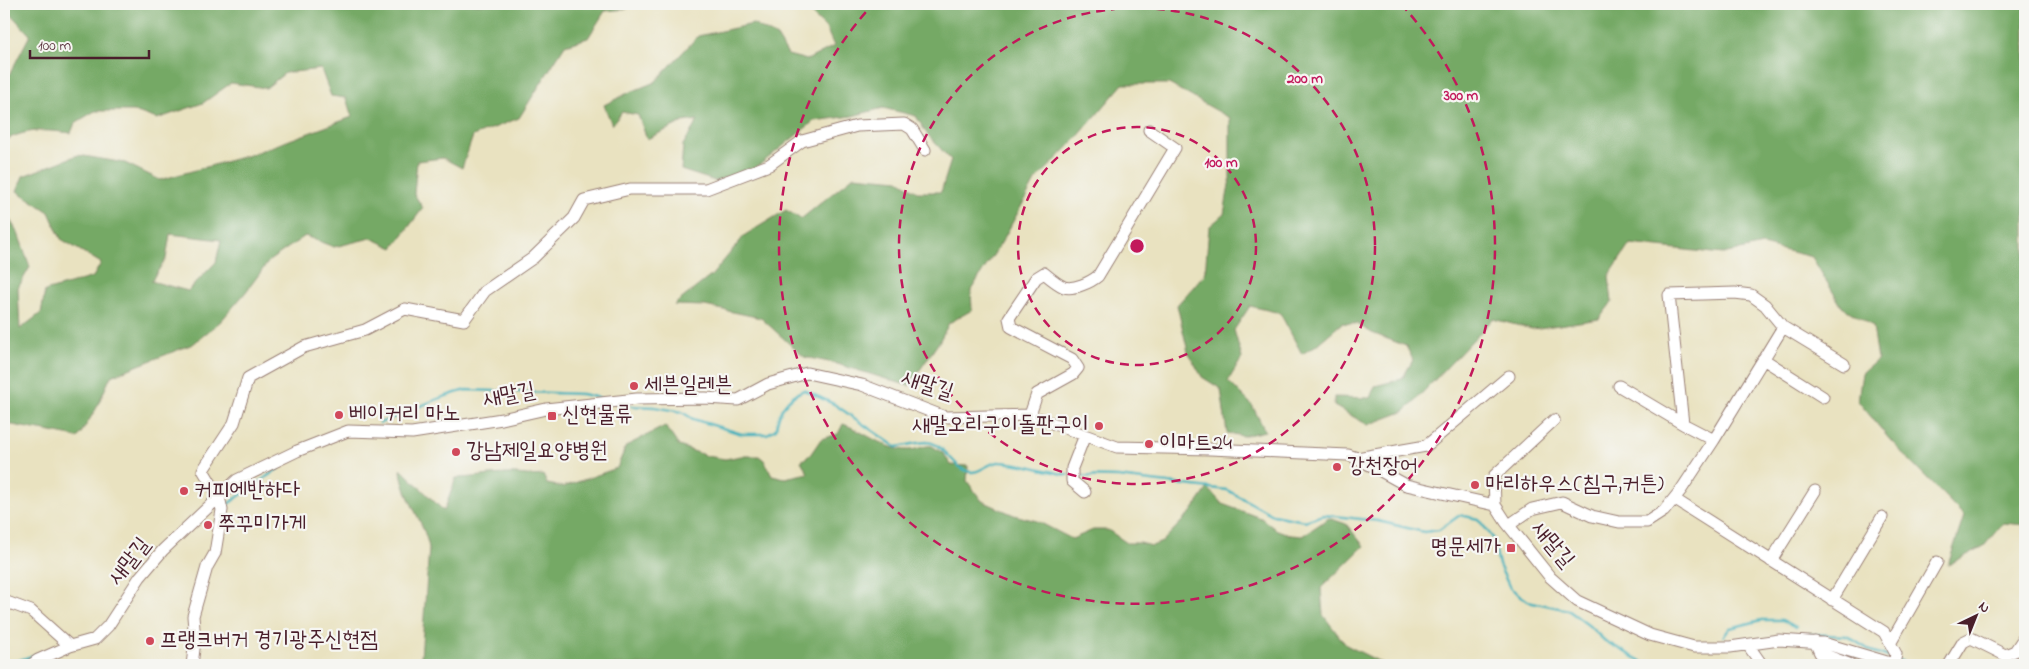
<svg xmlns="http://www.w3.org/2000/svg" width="2029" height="669" viewBox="0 0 2029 669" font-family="'Indie Flower','Poor Story',sans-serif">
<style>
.forest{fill:#75a965;stroke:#606448;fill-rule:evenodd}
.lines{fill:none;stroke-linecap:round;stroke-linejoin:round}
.stream{stroke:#42b1bc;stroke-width:2.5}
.minor-casing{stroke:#9a8076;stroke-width:13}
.minor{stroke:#fff;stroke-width:11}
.ring{fill:none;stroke:#c2185b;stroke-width:2.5;stroke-dasharray:9 6}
.poi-dot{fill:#d1495b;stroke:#f6f6f2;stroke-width:2}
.labels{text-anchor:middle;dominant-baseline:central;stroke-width:4.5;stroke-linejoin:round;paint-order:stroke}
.poi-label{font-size:22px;fill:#4a1f2b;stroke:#f6f6f2;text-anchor:start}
.street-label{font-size:22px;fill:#4a1f2b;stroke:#f6f6f2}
.centre{fill:#c2185b;stroke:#f6f6f2;stroke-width:2.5}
.ring-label{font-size:15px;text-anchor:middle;font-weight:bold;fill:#c2185b;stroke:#f6f6f2;stroke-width:4.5;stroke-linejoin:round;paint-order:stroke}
</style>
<rect width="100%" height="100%" fill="#f6f6f2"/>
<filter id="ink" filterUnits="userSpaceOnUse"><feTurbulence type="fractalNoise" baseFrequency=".02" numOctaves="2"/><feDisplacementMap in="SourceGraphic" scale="10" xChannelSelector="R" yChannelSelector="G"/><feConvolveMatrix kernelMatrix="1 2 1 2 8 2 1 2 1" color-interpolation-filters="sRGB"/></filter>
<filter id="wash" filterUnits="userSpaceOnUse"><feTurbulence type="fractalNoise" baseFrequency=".0096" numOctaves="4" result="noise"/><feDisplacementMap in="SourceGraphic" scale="20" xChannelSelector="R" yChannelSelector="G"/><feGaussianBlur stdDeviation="1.12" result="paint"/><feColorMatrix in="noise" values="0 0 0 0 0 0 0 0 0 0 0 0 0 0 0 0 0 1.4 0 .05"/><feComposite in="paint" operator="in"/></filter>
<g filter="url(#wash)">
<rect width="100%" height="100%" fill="#e9e2c0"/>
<path class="forest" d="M4 4H632L627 9 605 11 588 38 565 45 519 118 473 136 462 168 443 158 417 161 414 194 423 208 393 248 371 238 334 247 305 236 269 261 245 293 221 321 193 344 111 376 96 409 78 438C53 431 28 429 4 423V210L18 233 30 267 18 288 20 329 41 313 45 291 93 277 101 263 61 239 49 212 17 191 23 176 78 155 125 163 160 180 249 155 352 117 346 98 331 96 321 69 285 73 266 88 231 83 203 103 157 119 134 111H95L75 123 71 133C45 130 28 128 4 141V78L6 81 30 35 4 7ZM170 234 221 240 216 262 188 291 151 281 166 259Z
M804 4H2025V525L2003 523 1984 546 1948 565 1964 516 1890 440 1858 401 1862 373 1878 359 1873 326 1842 307 1812 257 1762 245 1723 254 1630 244 1609 276 1612 302 1599 319 1532 329 1493 319 1405 411 1368 425 1334 406V397L1370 398 1375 386 1402 379 1413 360 1406 346 1372 333 1357 324 1342 323 1315 346 1302 354 1280 313 1250 306 1234 330 1242 358 1228 381 1252 405 1265 431 1243 436 1227 433 1221 389 1202 377 1188 352 1177 305 1205 274 1209 227 1224 214 1230 179V118L1169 84H1123L1075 140 1035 181 1003 240 971 290 972 310 949 323 939 342 909 386 834 363 804 357 761 318 705 306 674 305 712 275 745 235 786 210 801 219 854 176 899 180 917 192H941L951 160 927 134 916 116 883 108 852 116 814 121 757 167 715 181 681 170 683 145 698 120 683 122 647 139 638 115 622 112 612 125 604 105 628 93 655 82 698 36 753 24 777 37 788 55 807 60 834 46 826 28 804 7Z
M843 424C864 431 886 451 909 450 917 450 924 445 932 446L944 454 951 465 968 466 967 481 982 501 1014 515 1037 521 1072 539 1093 530H1108L1127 543H1140L1152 546 1162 542 1192 511 1208 488 1222 504 1261 518 1275 529 1291 535 1302 536 1329 518 1346 524 1364 546 1321 588 1323 615 1346 645 1386 665H418L421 658 429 548C424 520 402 496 401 469L444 511 456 478C474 478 490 474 507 474 520 473 530 477 543 475L547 484 563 487 617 468 626 446 665 426 679 446 707 456 725 459 741 456H759L764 460 772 475 785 478 808 473 801 461 810 455 821 439 838 434Z"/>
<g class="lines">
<path class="stream" d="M631 406 655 407 682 412 693 419 742 434H767L776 429C778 411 787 397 804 390L834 404 896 447C906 446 917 442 927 442 945 443 954 470 971 472 981 473 990 461 1000 462 1023 463 1045 471 1068 475
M380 423C408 412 437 397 466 390L582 394 600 398
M1076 476 1118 477 1227 490 1273 515 1305 521 1323 515 1335 516 1378 521 1424 532 1439 530 1460 515 1478 519 1493 538 1499 565 1510 588 1528 601 1568 610 1588 625 1605 641 1648 665
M228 504 279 468
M1809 634 1847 636 1871 651 1892 658
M1724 636 1730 628 1762 620H1782L1796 627
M1897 660 1912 665
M11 665 14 662 38 654
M1692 665 1704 658"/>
</g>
</g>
<g filter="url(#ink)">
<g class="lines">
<g class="minor-casing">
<path id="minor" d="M1763 359 1823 397
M1619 386 1683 424
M1030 415 1037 394 1073 374 1078 368 1072 359 1011 327 1009 318 1036 278 1044 273C1050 278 1057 284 1064 287 1074 290 1091 282 1098 276L1175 148 1149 130
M1085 435 1072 468V481L1085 492
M1714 440 1683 424 1669 295 1735 293 1751 295 1765 305 1783 327 1844 364
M1357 458 1426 446 1509 376
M1674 499 1884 632 1896 654 1894 664
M1495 505 1494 476 1554 420
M1509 525 1532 509 1562 502 1592 516 1619 522H1647L1664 511 1681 490 1714 440 1783 327
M1771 561 1815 491
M1832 600 1882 517
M4 601 31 611 70 646
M1815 642 1820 653 1851 665
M1891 642 1937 562
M1748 645 1762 665
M31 665 38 660 70 646 95 639 108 626 140 577 163 550 237 480 297 451 348 431 412 433 502 419 546 409 637 399 705 398 738 400 768 384 807 373 862 385 945 417 1030 415 1117 447 1210 449 1348 455 1357 458 1406 485 1495 505 1506 522 1550 577 1577 601 1650 635 1694 647H1730L1779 640 1823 643 1897 665
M192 665 195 641 193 616 207 567 215 553 222 510 219 497 203 470 234 423 248 378 304 347 365 330 405 309 464 320 485 291 533 258 574 218 584 200 630 189H706L769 165 802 141 857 126 904 124 912 129 925 150
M1949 665 1963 642 1971 638 2005 655 2015 651 2025 636"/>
</g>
<use href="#minor" class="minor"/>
</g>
</g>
<g class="ring">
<circle cx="1137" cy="246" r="119"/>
<circle cx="1137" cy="246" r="238"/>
<path d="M1401 4A358 358 0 1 1 873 4"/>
</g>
<g class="poi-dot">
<circle cx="634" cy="386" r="5"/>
<circle cx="339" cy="415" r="5"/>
<rect x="547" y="411" width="10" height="10" rx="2.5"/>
<circle cx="1099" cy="426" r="5"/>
<circle cx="1149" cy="444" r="5"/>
<circle cx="456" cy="452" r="5"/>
<circle cx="1337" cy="467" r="5"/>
<circle cx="1475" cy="485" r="5"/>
<circle cx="184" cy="491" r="5"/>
<circle cx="208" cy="525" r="5"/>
<rect x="1506" y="543" width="10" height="10" rx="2.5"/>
<circle cx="150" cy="641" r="5"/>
</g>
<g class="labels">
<g class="poi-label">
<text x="644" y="386">세븐일레븐</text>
<text x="349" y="415">베이커리 마노</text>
<text x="562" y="416">신현물류</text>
<text x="1089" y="426" text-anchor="end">새말오리구이돌판구이</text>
<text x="1159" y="444">이마트24</text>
<text x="466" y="452">강남제일요양병원</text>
<text x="1347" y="467">강천장어</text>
<text x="1485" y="485">마리하우스(침구,커튼)</text>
<text x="194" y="491">커피에반하다</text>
<text x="218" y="525">쭈꾸미가게</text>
<text x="1501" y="548" text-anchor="end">명문세가</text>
<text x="160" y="641">프랭크버거 경기광주신현점</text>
</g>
<g class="street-label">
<text transform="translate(927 386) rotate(18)">새말길</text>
<text transform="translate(509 396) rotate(-11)">새말길</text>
<text transform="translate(1552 545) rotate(50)">새말길</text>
<text transform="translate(130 562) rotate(-52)">새말길</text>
</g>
</g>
<circle cx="1137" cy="246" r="8" class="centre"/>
<g class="ring-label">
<text x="1305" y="83">200 m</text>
<text x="1461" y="100">300 m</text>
<text x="1221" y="167">100 m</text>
</g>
<rect width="2029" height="669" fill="none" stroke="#f6f6f2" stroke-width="20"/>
<g transform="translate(1976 616) rotate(43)" stroke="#f6f6f2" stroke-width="4" paint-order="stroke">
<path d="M0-4L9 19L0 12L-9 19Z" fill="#4a1f2b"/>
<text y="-8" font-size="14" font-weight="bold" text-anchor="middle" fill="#4a1f2b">N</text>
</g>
<path d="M30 50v8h119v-8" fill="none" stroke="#4a1f2b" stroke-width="2.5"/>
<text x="38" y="50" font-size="15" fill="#4a1f2b" stroke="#f6f6f2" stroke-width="4" paint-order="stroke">100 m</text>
</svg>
